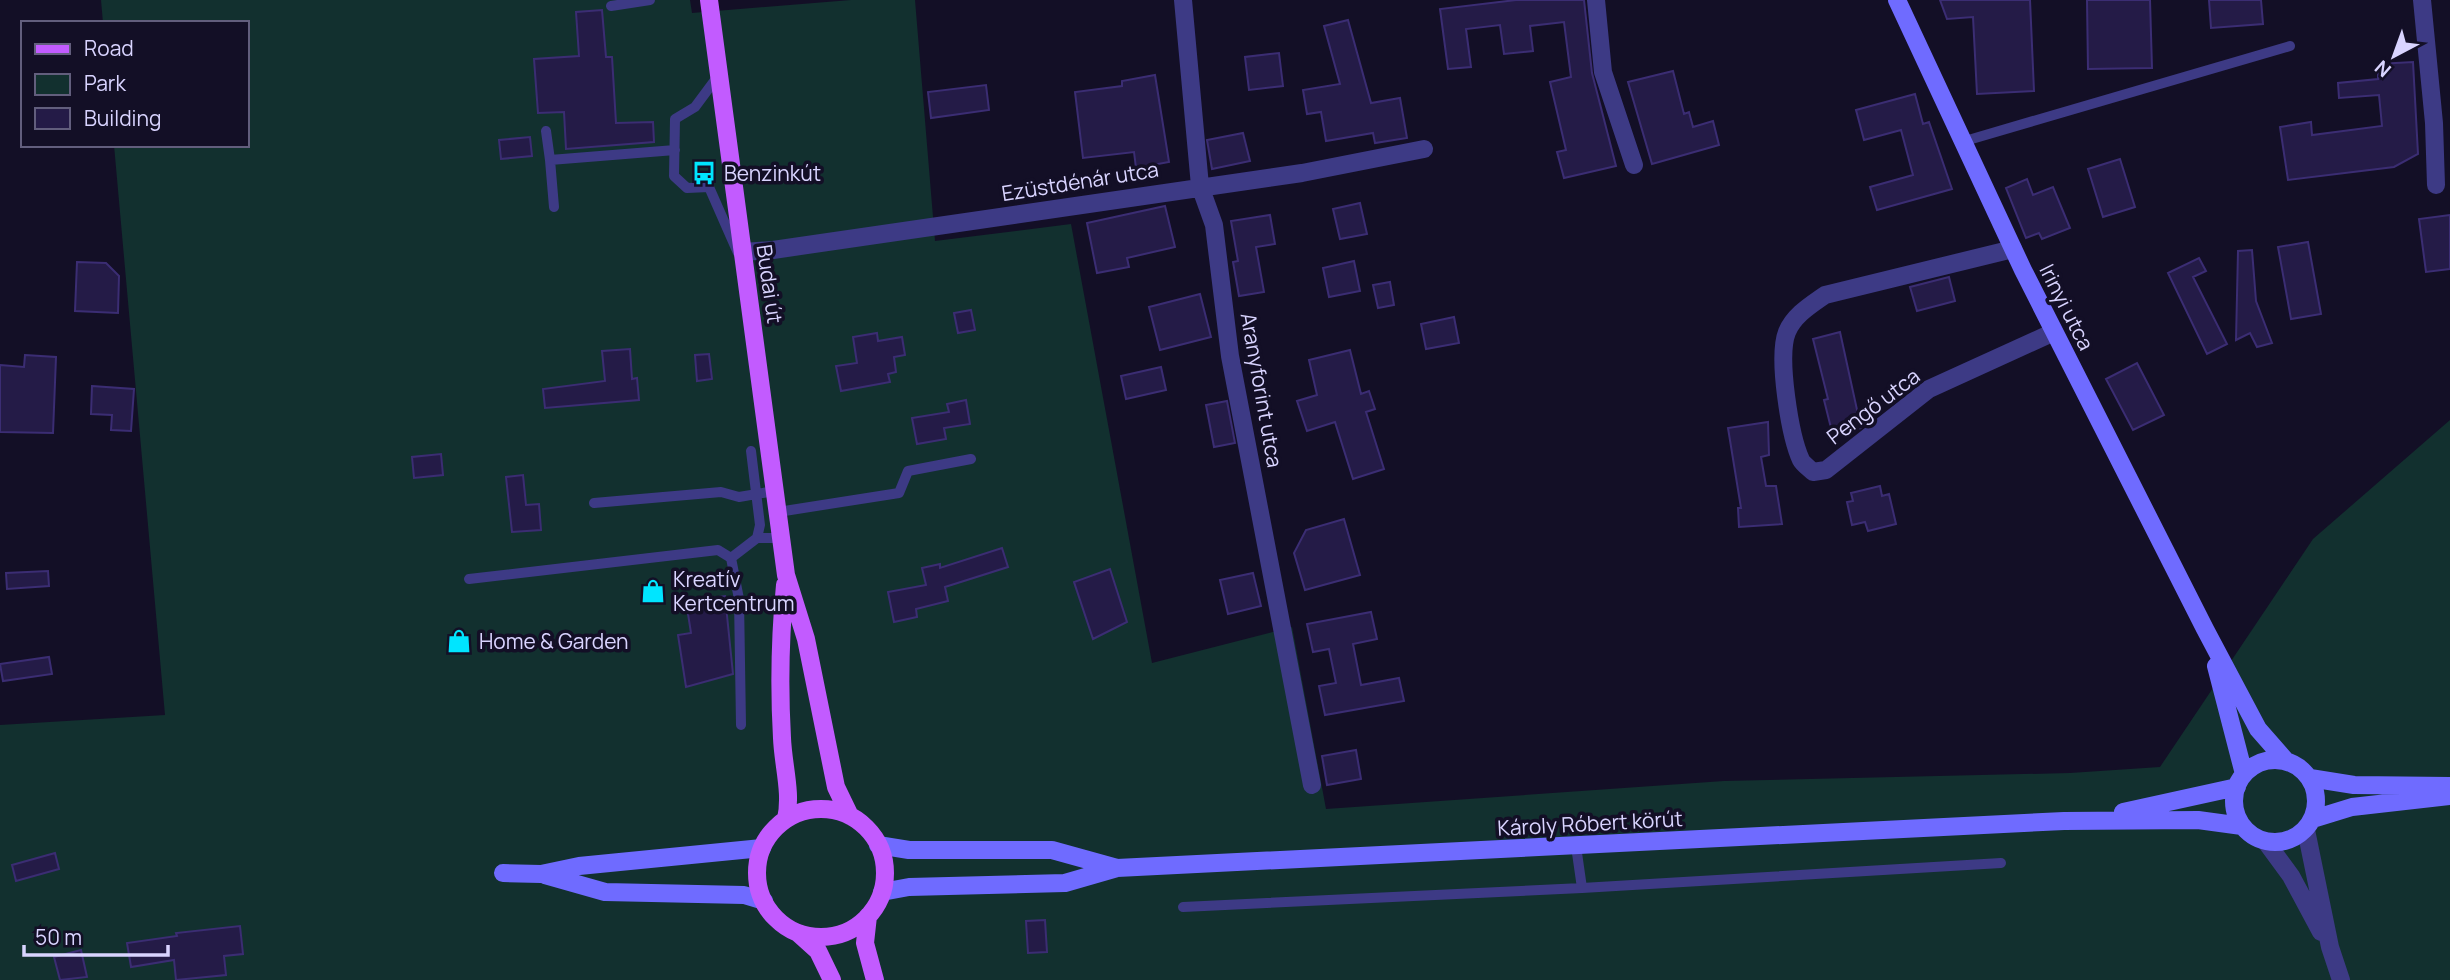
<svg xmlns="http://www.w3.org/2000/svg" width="2450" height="980" viewBox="0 0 2450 980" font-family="Manrope,sans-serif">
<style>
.green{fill:#12302f}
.building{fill:#241b47;stroke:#3b2d73;stroke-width:2}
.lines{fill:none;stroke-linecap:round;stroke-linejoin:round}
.lane{stroke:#3d3a85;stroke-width:10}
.street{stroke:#3d3a85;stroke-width:18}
.secondary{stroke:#6f6bff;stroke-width:18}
.primary{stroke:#c25bff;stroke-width:18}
.labels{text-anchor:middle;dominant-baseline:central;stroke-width:7;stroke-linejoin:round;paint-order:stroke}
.poi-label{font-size:21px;fill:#d9d4ff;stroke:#130f26;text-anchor:start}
.street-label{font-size:21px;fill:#d9d4ff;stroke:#130f26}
</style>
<rect width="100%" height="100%" fill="#130f26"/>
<path class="green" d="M101 0H690L692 13 851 0H915L935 241 1071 224 1152 663 1292 627 1326 809 1724 781 2070 773 2160 767 2313 539 2450 420V980H0V725L165 715 114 145H247V23H103Z"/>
<path class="building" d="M1516 0H1584L1592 73 1616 166 1564 178 1557 152 1566 150 1550 82 1571 77 1564 22 1530 26 1533 51 1504 54 1500 25 1466 29 1471 67 1448 69 1440 9Z
M1940 0H2030L2034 91 1977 94 1973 17 1947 19Z
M2087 0H2150L2152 68 2088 69Z
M2209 0H2261L2263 24 2211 28Z
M602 10 606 57H612L616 123 653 122 654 142 566 149 564 112 538 113 534 59 579 56 576 12Z
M1348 20 1371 103 1400 98 1407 138 1375 143 1373 133 1326 141 1321 112 1307 114 1303 90 1340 84 1324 26Z
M1279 53 1283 86 1249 90 1245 57Z
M2413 62 2418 154 2394 167 2288 180 2280 127 2311 122 2312 135 2382 126 2379 95 2339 98 2338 83 2378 79V64Z
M1673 71 1684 114 1689 112 1693 127 1713 121 1719 145 1652 164 1628 82Z
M1155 75 1169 162 1136 168 1134 152 1083 158 1075 92 1122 86V81Z
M986 85 989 110 931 118 928 92Z
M1915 94 1923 124 1929 122 1952 189 1877 210 1870 187 1913 175 1901 130 1864 140 1856 110Z
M1243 133 1250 161 1212 169 1207 140Z
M530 137 532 156 501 159 499 140Z
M2120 159 2135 207 2103 217 2088 169Z
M2027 179 2033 195 2053 187 2070 228 2042 239 2039 233 2026 238 2006 188Z
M1360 203 1367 234 1340 239 1333 209Z
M1165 206 1175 247 1127 258 1129 267 1097 273 1087 223Z
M1270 215 1275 244 1256 247 1264 292 1239 296 1233 262 1238 261 1231 221Z
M2450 215V269L2426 272 2419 219Z
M2308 242 2321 314 2291 319 2278 247Z
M2252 250 2256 301 2272 343 2257 347 2250 333 2236 340 2238 251Z
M2199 258 2206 271 2193 277 2227 344 2207 354 2168 273Z
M1354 261 1360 291 1329 297 1323 268Z
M77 262 106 263 119 276 118 313 75 311Z
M1949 277 1955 301 1917 311 1910 287Z
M1390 282 1394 305 1378 308 1373 285Z
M1200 294 1211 337 1160 350 1149 307Z
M971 310 975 330 958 333 954 313Z
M1454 317 1459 343 1426 349 1421 324Z
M1840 332 1861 428 1833 436 1824 400 1828 399 1813 339Z
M877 333 878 341 902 337 905 355 894 357 896 372 888 374 890 382 841 391 836 366 857 363 853 337Z
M630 349 632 379 637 378 639 400 545 408 543 389 605 381 602 351Z
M1350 350 1361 394 1369 391 1375 409 1366 412 1384 469 1353 479 1335 422 1307 431 1297 401 1317 395 1309 360Z
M709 354 712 379 697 381 695 355Z
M25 355 56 357 53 433 0 432V365L24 367Z
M2137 363 2164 415 2133 430 2106 379Z
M1161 367 1166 390 1126 399 1121 376Z
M92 386 134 389 131 431 111 430 112 415 91 414Z
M966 400 970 424 944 428 946 439 917 444 912 418 949 412 947 404Z
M1227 401 1235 443 1214 447 1206 405Z
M1768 422 1769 455 1761 457 1766 486H1776L1782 524 1739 527 1738 508H1741L1728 428Z
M441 454 443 475 414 478 412 457Z
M523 475 526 505 539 504 541 530 512 532 506 477Z
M1880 486 1882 496 1889 494 1896 524 1868 531 1865 522 1852 525 1847 502 1853 501 1851 493Z
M1344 519 1360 575 1305 590 1294 553 1306 530Z
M1002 548 1008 567 945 587 948 601 916 609 917 617 894 622 888 592 926 585 922 568 940 564V568Z
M1110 569 1127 622 1093 639 1074 582Z
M48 571 49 586 7 589 6 573Z
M1253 573 1261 606 1228 614 1220 580Z
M725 596 733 674 686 687 678 635 691 633 686 601Z
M1371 612 1377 639 1353 644 1361 685 1399 678 1404 701 1325 715 1319 686 1336 683 1329 649 1313 652 1307 624Z
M49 657 52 674 3 681 0 664Z
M1356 750 1361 779 1327 785 1322 756Z
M55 853 59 869 16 881 12 865Z
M1045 920 1047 952 1028 953 1026 921Z
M240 926 243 954 224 956 226 975 176 980 174 960 131 967 127 943 177 936 176 933Z
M81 950 87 977 60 980 54 957Z"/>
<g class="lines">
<path class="lane" d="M611 6 650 0
M718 76 695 107 675 119 674 176 687 188 709 187 738 253
M546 131 550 160
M1965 141 2290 46
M554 207 550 160 675 150
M751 451 760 525 757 538
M594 503 721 492 739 497 774 491
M778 512 899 493 908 471 971 459
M469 579 718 550 731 558
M741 725 739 599 731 558 757 538H781
M1582 888 2001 863
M1183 907 1582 888 1576 846"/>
<path class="street" d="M1183 0 1200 186 1214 225 1230 356 1312 785
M1596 0 1603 72 1634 165
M2422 0 2434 123 2436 185
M2013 249 1825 295C1811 305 1794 315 1787 332 1777 357 1790 436 1801 460 1803 464 1809 468 1813 472L1826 470 1929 389 2054 332
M743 252 773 250 1302 173 1424 149
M2306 830 2330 947 2341 980
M2266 842 2291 876 2321 932"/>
<path class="secondary" d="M1897 0 2023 270 2205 629 2258 729 2286 761
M2216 666 2244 774
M2234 801a41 41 0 1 1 82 0a41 41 0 1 1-82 0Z
M2310 778 2354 785 2450 786
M2123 812 2237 787
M2313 819 2352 807 2450 796
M878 845 909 850H1052L1117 868
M503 873 541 874 579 866 762 848
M545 875 605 892 744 895 764 901
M882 892 909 887 1065 883 1117 868 2064 821 2198 820 2242 826"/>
<path class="primary" d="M709 0 786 575 806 639 836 787 850 816
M785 585C780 637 779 686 782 738 783 765 792 793 786 819
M757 873a64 64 0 1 1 128 0a64 64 0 1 1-128 0Z
M868 916 865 943 875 980
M798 933 818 951 832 980"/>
</g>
<defs>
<g id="bus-bare" transform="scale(1.89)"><path d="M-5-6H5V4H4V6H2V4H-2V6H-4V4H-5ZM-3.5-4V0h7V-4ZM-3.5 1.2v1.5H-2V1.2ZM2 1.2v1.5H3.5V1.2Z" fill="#00e5ff" stroke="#130f26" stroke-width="2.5" paint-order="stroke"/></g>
<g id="shop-bare" transform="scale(1.89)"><path d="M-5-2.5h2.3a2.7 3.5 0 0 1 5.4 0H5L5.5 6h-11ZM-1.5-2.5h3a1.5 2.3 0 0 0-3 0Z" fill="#00e5ff" stroke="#130f26" stroke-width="2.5" paint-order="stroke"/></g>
</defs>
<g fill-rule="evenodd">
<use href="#bus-bare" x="704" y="173"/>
<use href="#shop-bare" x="653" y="591"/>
<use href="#shop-bare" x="459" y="641"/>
</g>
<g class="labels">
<g class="poi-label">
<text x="724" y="173">Benzinkút</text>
<text x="673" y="579">Kreatív<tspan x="673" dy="24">Kertcentrum</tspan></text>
<text x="479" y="641">Home &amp; Garden</text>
</g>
<g class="street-label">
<text transform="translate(1080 181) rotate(-9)">Ezüstdénár utca</text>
<text transform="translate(770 284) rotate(82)">Budai út</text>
<text transform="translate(2067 307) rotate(63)">Irinyi utca</text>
<text transform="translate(1262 390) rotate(80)">Aranyforint utca</text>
<text transform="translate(1873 406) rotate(-37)">Pengő utca</text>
<text transform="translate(1590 823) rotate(-3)">Károly Róbert körút</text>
</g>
</g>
<rect x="21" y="21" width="228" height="126" fill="#130f26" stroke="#625e7d" stroke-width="2"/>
<rect x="35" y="44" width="35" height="10" fill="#c25bff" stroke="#625e7d" stroke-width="2"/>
<text x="84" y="56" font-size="21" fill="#d9d4ff">Road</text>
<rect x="35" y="74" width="35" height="21" fill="#12302f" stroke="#625e7d" stroke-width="2"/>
<text x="84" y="91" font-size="21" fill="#d9d4ff">Park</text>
<rect x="35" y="108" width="35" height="21" fill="#241b47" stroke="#625e7d" stroke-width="2"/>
<text x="84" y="126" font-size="21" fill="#d9d4ff">Building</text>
<g transform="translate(2394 56) rotate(221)" stroke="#130f26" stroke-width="5" paint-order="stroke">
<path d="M0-5L12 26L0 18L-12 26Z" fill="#d9d4ff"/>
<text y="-10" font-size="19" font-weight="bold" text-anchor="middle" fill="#d9d4ff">N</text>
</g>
<path d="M24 945v10h144v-10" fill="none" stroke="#d9d4ff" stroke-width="3.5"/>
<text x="35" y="945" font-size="21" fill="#d9d4ff" stroke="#130f26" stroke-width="5" paint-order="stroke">50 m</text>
</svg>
